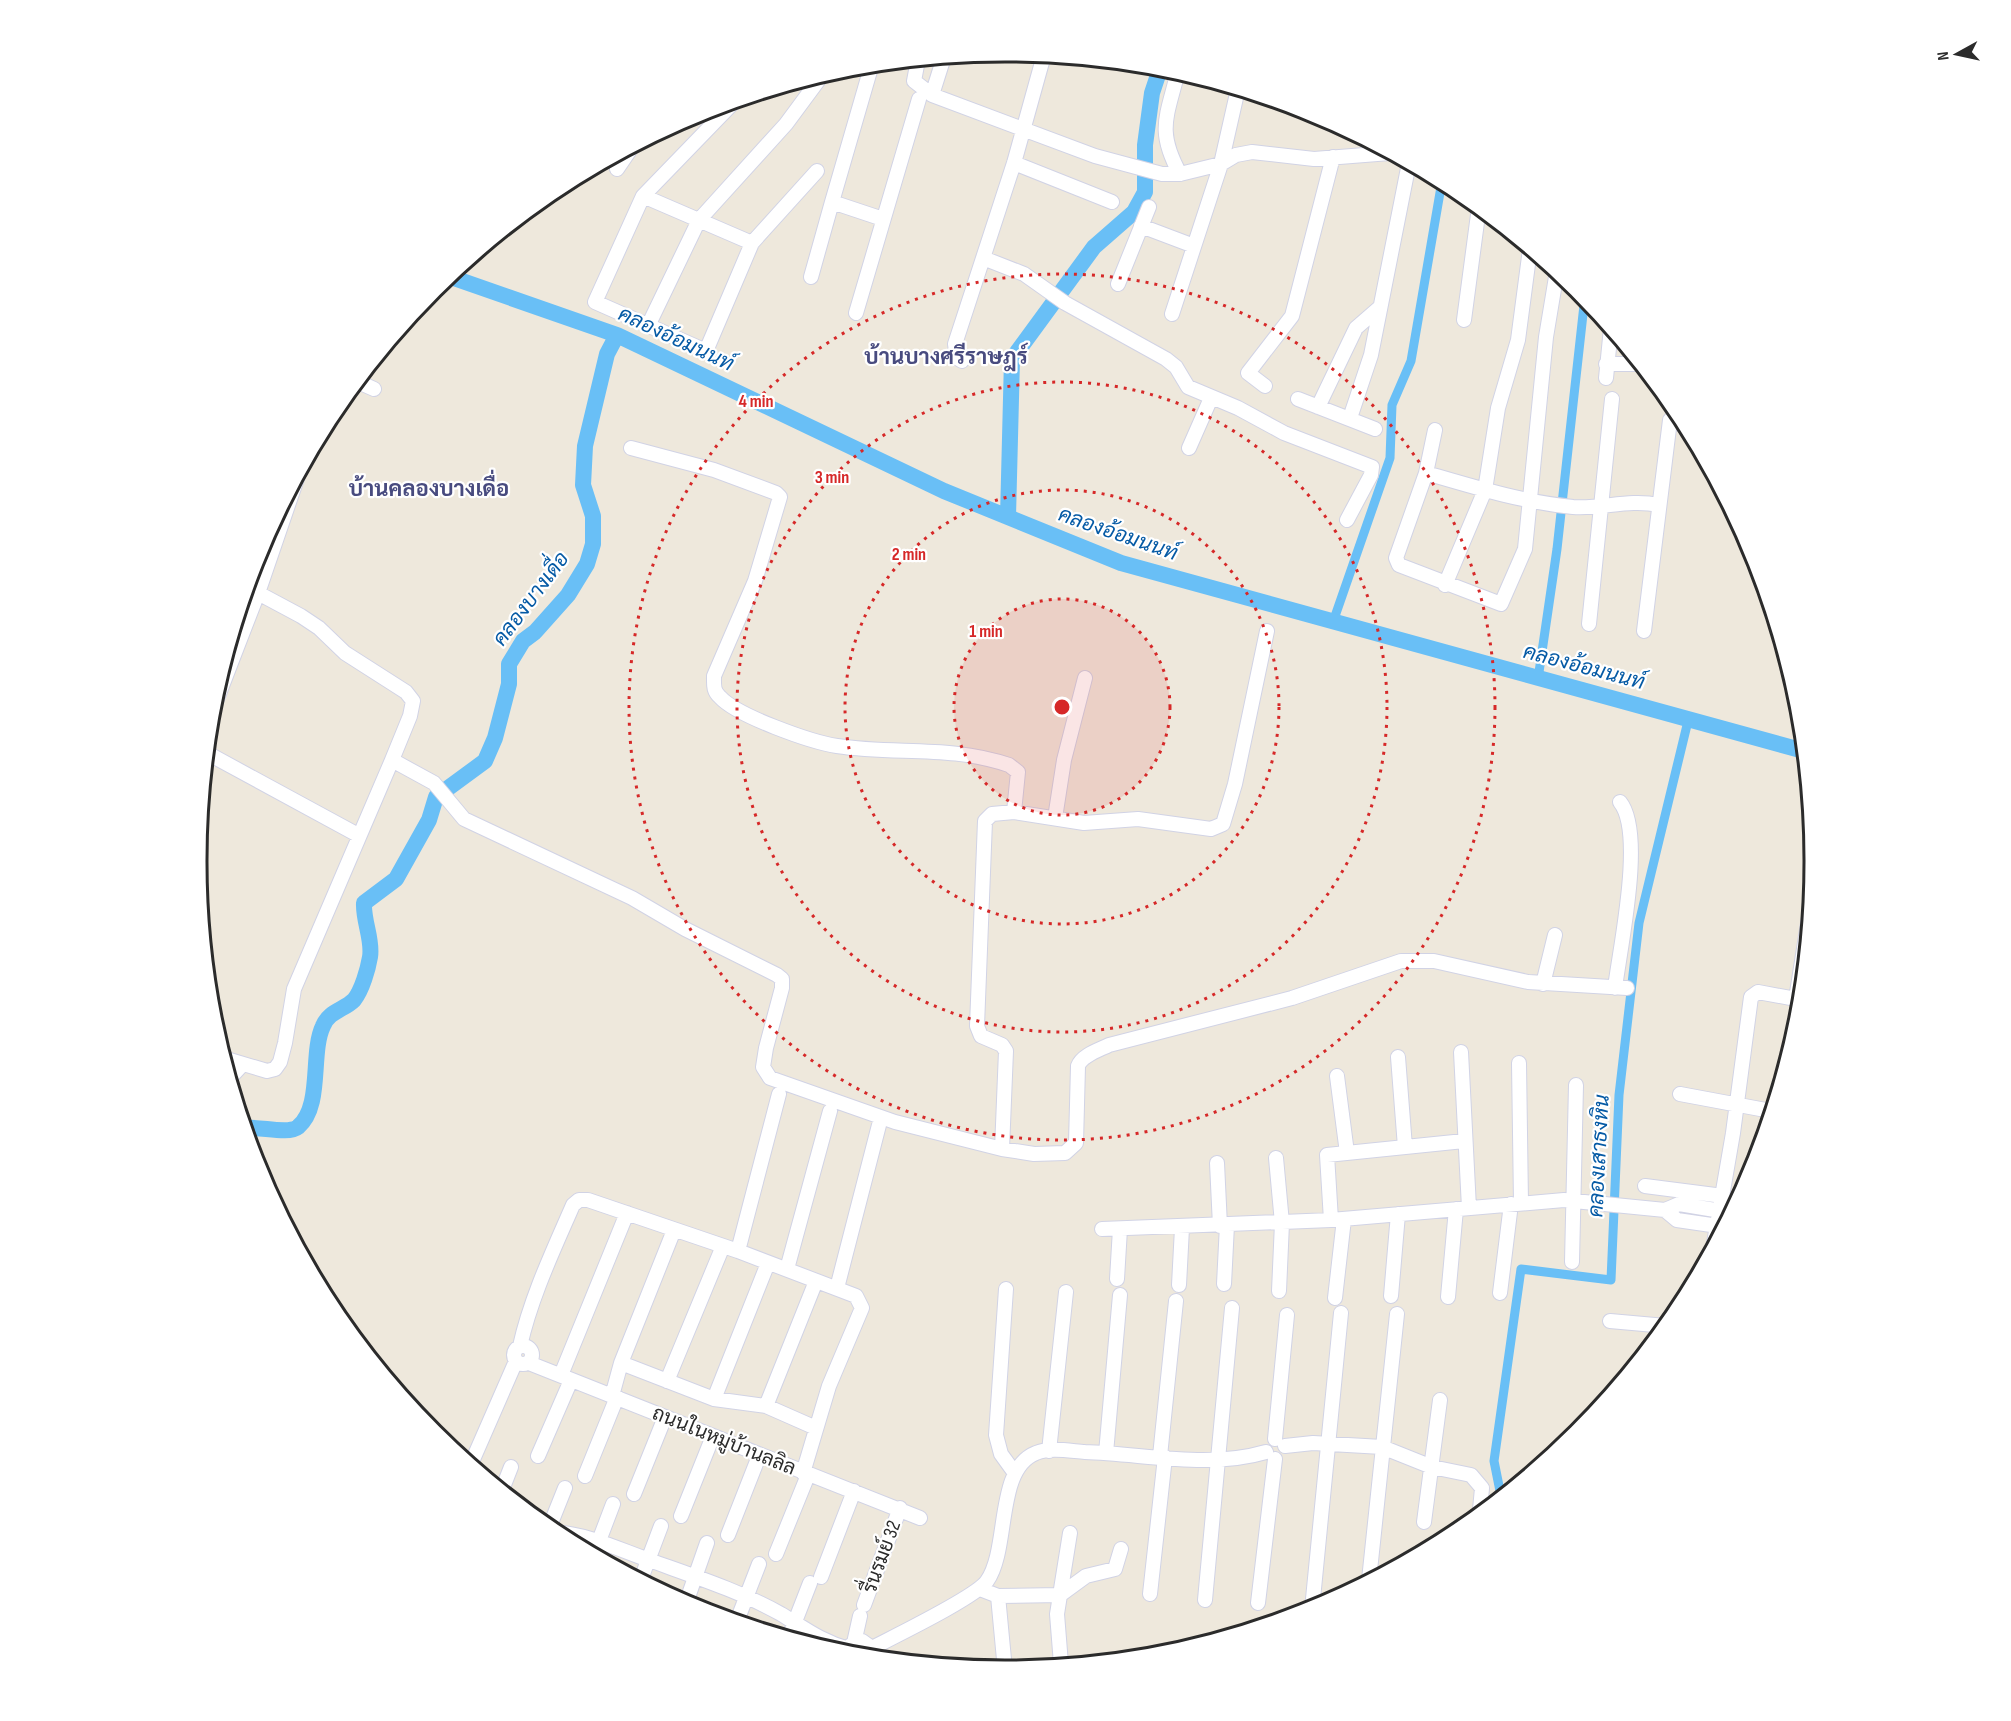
<svg xmlns="http://www.w3.org/2000/svg" width="2011" height="1721" viewBox="0 0 2011 1721" font-family="'Sofia Sans Condensed',Sarabun,sans-serif">
<style>
.lines{fill:none;stroke-linecap:round;stroke-linejoin:round}
.canal{stroke:#69bff6;stroke-width:9}
.river{stroke:#69bff6;stroke-width:16}
.minor-casing{stroke:#d1d3e5;stroke-width:16}
.minor{stroke:#fff;stroke-width:14}
.ring{fill:none;stroke:#d62828;stroke-width:3;stroke-dasharray:3 6}
.labels{text-anchor:middle;dominant-baseline:central;stroke-width:4.5;stroke-linejoin:round;paint-order:stroke}
.street-label{font-size:20px;fill:#2b2b2b;stroke:#fff}
.water-label{font-size:21px;font-style:italic;fill:#055aa5;stroke:#fff}
.quarter-label{font-size:22px;font-weight:bold;fill:#484b7f;stroke:#fff}
.rim{fill:none;stroke:#2b2b2b;stroke-width:3}
.centre{fill:#d62828;stroke:#fff;stroke-width:3}
.ring-label{font-size:18px;text-anchor:middle;font-weight:bold;fill:#d62828;stroke:#fff;stroke-width:4.5;stroke-linejoin:round;paint-order:stroke}
</style>
<rect width="100%" height="100%" fill="#eee8dc"/>
<g class="lines">
<path class="canal" d="M1333 622 1390 458 1392 405 1411 361 1442 181
M1538 679 1557 549 1585 296
M1501 1496 1494 1461 1521 1269 1611 1280 1619 1095 1639 923 1688 721"/>
<path class="river" d="M448 276 617 335 944 491 1121 563 1804 751
M1008 517 1012 359 1094 247 1134 212 1145 192V145L1152 93 1161 66
M245 1128C260 1126 288 1135 298 1127 323 1106 310 1053 323 1026 329 1011 344 1010 354 1000 362 990 368 969 370 957 373 940 363 921 364 903L396 879 429 820 436 797 485 761 495 738 509 684V664L523 641 535 632 568 595 587 564 593 544V516L583 485 585 446 607 354 617 335"/>
<g class="minor-casing">
<path id="minor" d="M918 60 914 81 932 95 944 57
M1178 71C1167 117 1156 130 1180 174
M932 95 1095 156 1162 174H1180L1221 164 1236 155 1252 152 1314 159 1390 153
M735 101 643 196 595 302 706 351 752 243 817 171
M1014 163 1112 202
M617 169 632 147
M643 196 752 243
M832 202 872 64
M1141 226 1194 246
M983 258 1024 274 1065 303 1166 359 1176 367 1188 387 1238 408 1284 433 1372 467 1371 475 1347 520
M811 277 832 202 883 219
M1118 284 1149 207
M856 313 919 99
M1172 314 1221 164 1238 89
M1464 320 1479 207
M648 326 699 220 786 124 823 74
M962 361 957 358 955 344 1014 163 1044 55
M1606 364H1640
M1606 378 1611 328
M356 381 374 389
M1265 386 1248 373 1292 316 1333 157
M1298 399 1375 429
M1318 407 1356 328 1379 308
M1350 418 1371 355 1409 163
M1683 426 1684 420
M1435 430 1426 473 1396 558 1399 565 1501 604 1525 549 1546 337 1557 271
M631 448 714 470 776 493 780 497 755 581 714 676C714 685 713 691 720 697 737 716 811 742 837 746 896 755 950 745 1009 765L1018 772 1014 812
M1189 448 1211 398
M1426 473C1474 487 1522 502 1573 507 1603 509 1628 499 1659 505
M1445 585 1485 490 1498 408 1518 340 1530 249
M258 593 301 616 319 628 345 653 406 692 413 701 410 716 392 760 434 783 464 819 632 898 685 929 777 975 782 979V988L766 1048 763 1067 770 1078 895 1122 1002 1149 1034 1154 1065 1153 1076 1143 1078 1066C1082 1055 1099 1050 1109 1045L1292 998 1401 961H1434L1528 982 1627 988
M1589 624 1612 399
M1644 631 1670 420
M210 717 258 593 299 473
M207 753 358 835
M1055 818 1064 760 1085 678
M1543 984 1555 935
M1615 988C1620 947 1645 833 1620 802
M1796 999 1809 917
M1461 1052 1469 1208
M1398 1057 1405 1147
M223 1058 267 1071 275 1069 280 1062 285 1043 294 989 392 760
M1519 1063 1521 1203
M1337 1076 1347 1153
M230 1078 242 1065
M1680 1094 1771 1111
M1002 1149 1006 1051 1002 1045 981 1036 977 1026 985 821 992 814 1014 812 1084 823 1138 819 1211 829 1223 824 1235 784 1267 631
M1276 1158 1282 1223 1279 1291
M1217 1163 1220 1226
M1645 1186 1723 1196
M1331 1220 1327 1155 1464 1141
M1718 1226 1677 1220 1665 1210 1679 1204 1721 1211
M1102 1229 1331 1220 1564 1200 1665 1210
M1714 1243 1733 1133 1751 997 1758 992 1801 1000
M738 1251 779 1094
M1572 1262 1576 1085
M787 1269 830 1111
M1117 1279 1120 1229
M1224 1284 1227 1225
M1179 1285 1182 1228
M837 1288 879 1125
M1006 1289 996 1435 1001 1454 1014 1472
M1500 1293 1511 1204
M1391 1296 1398 1214
M1448 1297 1456 1209
M1335 1298 1344 1219
M1610 1321 1666 1326
M514 1355a9 9 0 1 1 18 0a9 9 0 1 1-18 0Z
M520 1346C531 1297 553 1251 573 1205L579 1200H588L738 1251 856 1296 862 1308 829 1386 803 1473
M529 1363 920 1518
M621 1363 674 1230
M561 1375 627 1213
M667 1381 723 1246
M612 1396 621 1363 714 1399 766 1406 816 1428
M714 1399 768 1263
M766 1406 816 1281
M1275 1439 1287 1315
M1285 1446 1313 1443 1382 1447 1432 1467 1471 1475 1482 1488 1480 1510
M1049 1451 1066 1292
M1106 1453 1120 1295
M538 1456 571 1380
M1160 1456 1176 1301
M471 1464 516 1361
M585 1476 617 1397
M502 1490 511 1467
M634 1494 665 1417
M681 1516 713 1436
M1424 1522 1440 1400
M549 1528 565 1488
M554 1532C587 1534 618 1549 649 1560 693 1576 740 1591 781 1614 804 1628 822 1642 849 1649
M728 1535 759 1456
M594 1554 613 1504
M776 1554 808 1475
M821 1577 854 1491
M641 1579 661 1526
M1369 1580 1397 1314
M980 1589 998 1596 1060 1595 1086 1576 1115 1569 1121 1549
M1150 1594 1165 1457
M998 1596 1005 1670
M1205 1600 1232 1308
M686 1603 707 1543
M1258 1603 1275 1459
M864 1605 900 1508
M1312 1609 1341 1313
M737 1621 759 1564
M789 1637 810 1583
M854 1643 860 1616
M870 1649C893 1637 976 1597 987 1581 1010 1548 995 1469 1036 1453 1050 1447 1070 1451 1085 1452 1146 1454 1208 1469 1266 1452
M850 1655 851 1645 862 1641 869 1646V1657
M1061 1664 1057 1614 1070 1533"/>
</g>
<use href="#minor" class="minor"/>
</g>
<circle cx="1062" cy="707" r="108" fill="#d62828" fill-opacity=".12"/>
<g class="ring">
<circle cx="1062" cy="707" r="108"/>
<circle cx="1062" cy="707" r="217"/>
<circle cx="1062" cy="707" r="325"/>
<circle cx="1062" cy="707" r="433"/>
</g>
<g class="labels">
<g class="street-label">
<text transform="translate(724 1441) rotate(22)">ถนนในหมู่บ้านลลิล</text>
<text transform="translate(882 1557) rotate(-70)">รื่นรมย์ 32</text>
</g>
<g class="water-label">
<text transform="translate(676 339) rotate(25)">คลองอ้อมนนท์</text>
<text transform="translate(1118 534) rotate(19)">คลองอ้อมนนท์</text>
<text transform="translate(531 599) rotate(-53)">คลองบางเดื่อ</text>
<text transform="translate(1584 667) rotate(15)">คลองอ้อมนนท์</text>
<text transform="translate(1599 1156) rotate(-87)">คลองเสาธงหิน</text>
</g>
<g class="quarter-label">
<text x="946" y="357">บ้านบางศรีราษฎร์</text>
<text x="429" y="489">บ้านคลองบางเดื่อ</text>
</g>
</g>
<path d="M0 0H2011V1721H0ZM1005 62H1006A798 798 0 0 1 1804 860V862A798 798 0 0 1 1006 1660H1005A798 798 0 0 1 207 862V860A798 798 0 0 1 1005 62Z" fill="#fff" fill-rule="evenodd"/>
<path class="rim" d="M1005 62H1006A798 798 0 0 1 1804 860V862A798 798 0 0 1 1006 1660H1005A798 798 0 0 1 207 862V860A798 798 0 0 1 1005 62Z"/>
<circle cx="1062" cy="707" r="9" class="centre"/>
<g class="ring-label">
<text x="756" y="407">4 min</text>
<text x="832" y="483">3 min</text>
<text x="909" y="560">2 min</text>
<text x="986" y="637">1 min</text>
</g>
<g transform="translate(1957 54) rotate(262)" stroke="#ffffff" stroke-width="4.5" paint-order="stroke">
<path d="M0-4.5L10 22L0 15L-10 22Z" fill="#2b2b2b"/>
<text y="-9" font-size="16" font-weight="bold" text-anchor="middle" fill="#2b2b2b">N</text>
</g>
</svg>
